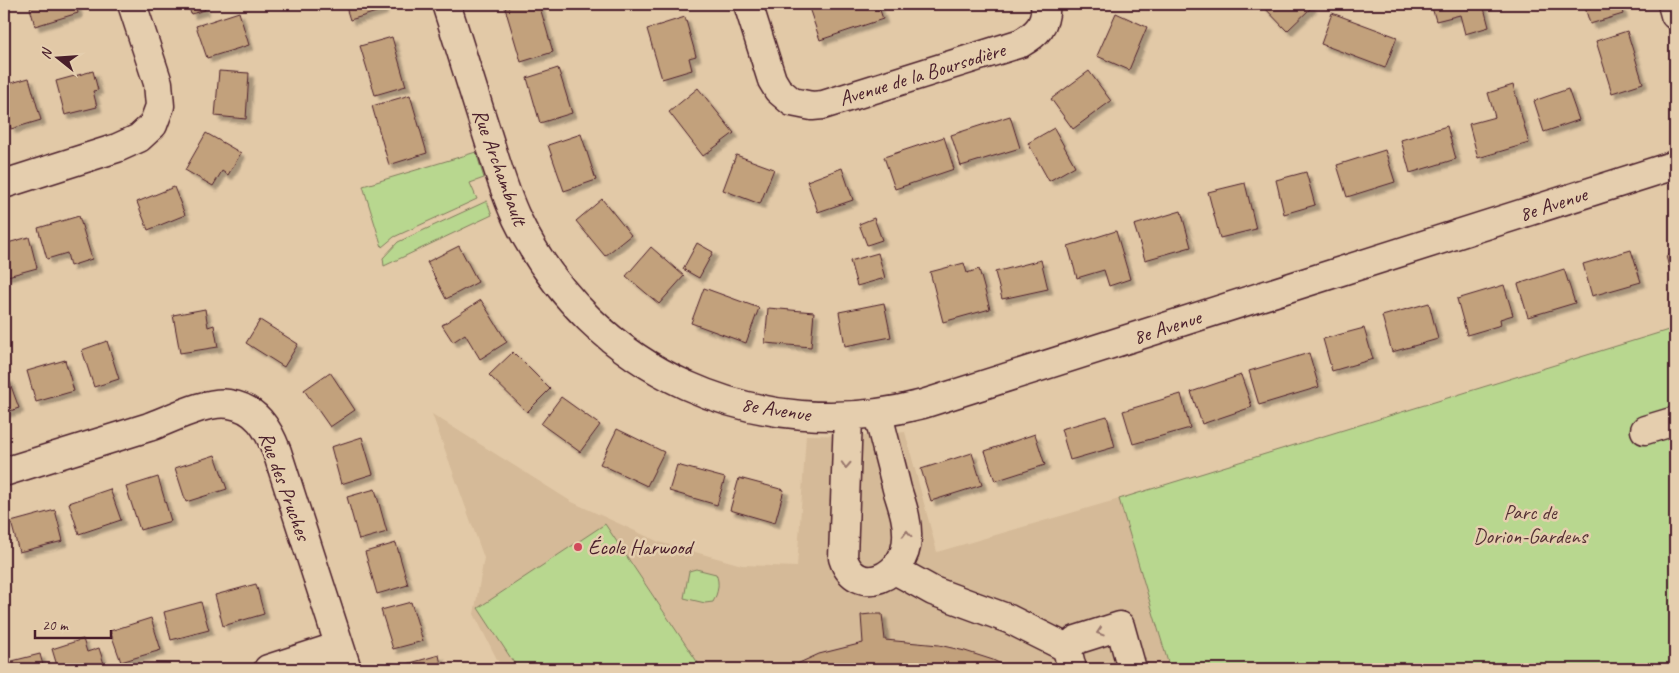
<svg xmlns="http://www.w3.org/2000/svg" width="1679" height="673" viewBox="0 0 1679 673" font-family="Caveat,sans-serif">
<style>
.built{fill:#d5ba98}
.green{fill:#b8d78f;stroke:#817b5d}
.building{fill:#c2a17c;stroke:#4a1f2b;filter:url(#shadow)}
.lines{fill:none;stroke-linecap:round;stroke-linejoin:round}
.minor-casing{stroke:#4a1f2b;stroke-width:31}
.minor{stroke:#e5ceae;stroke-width:28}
.oneway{stroke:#98766c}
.poi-dot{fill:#d1495b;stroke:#e5ceae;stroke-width:2}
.labels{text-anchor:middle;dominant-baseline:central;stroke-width:5;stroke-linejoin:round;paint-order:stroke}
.street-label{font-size:21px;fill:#4a1f2b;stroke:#e5ceae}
.park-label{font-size:21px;fill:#553135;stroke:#e5ceae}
.poi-label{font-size:21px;fill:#4a1f2b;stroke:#e5ceae;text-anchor:start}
</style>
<defs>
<filter id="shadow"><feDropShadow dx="4.5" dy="4.5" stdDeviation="1" flood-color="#0004"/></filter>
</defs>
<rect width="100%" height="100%" fill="#e2c9a7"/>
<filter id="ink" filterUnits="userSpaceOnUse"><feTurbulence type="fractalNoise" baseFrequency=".02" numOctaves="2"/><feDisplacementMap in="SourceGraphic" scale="10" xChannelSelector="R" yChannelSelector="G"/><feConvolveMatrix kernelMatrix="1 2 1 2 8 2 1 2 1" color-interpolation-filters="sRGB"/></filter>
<g filter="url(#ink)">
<path class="built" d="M432 414 572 502 659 542 742 565 797 567 806 435 863 436 905 432 937 552 1119 499 1170 669H502L474 614 484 558Z"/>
<path class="green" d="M476 152 484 178 470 183 477 199 394 237 382 247 363 186Z
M487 201 492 215 384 266 383 258 398 242Z
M1675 328V669H1170L1119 499Z
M605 524 702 669H518L478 608Z
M696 569 716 574C720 583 718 593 713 602L705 603 684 598 689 571Z"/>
<path class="building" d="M38 4H76L78 13 35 26 30 8Z
M188 4H203L205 10 191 14Z
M345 4H381L383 10 350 20Z
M521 4H539L553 52 521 62 505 8Z
M811 4H878L883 19 820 40 808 5Z
M1261 4H1310L1312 7 1287 31Z
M1431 4H1483L1489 27 1465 34 1460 15 1436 21Z
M1584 4H1620L1623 14 1590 24Z
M239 12 249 45 207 58 196 26Z
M1116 13 1147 27 1129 70 1097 56Z
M1332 13 1397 37 1385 68 1321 44Z
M685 17 696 56 689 58 692 70 662 79 647 29Z
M1627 31 1643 83 1612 93 1596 41Z
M392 37 406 86 375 95 360 46Z
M558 68 572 113 540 123 527 78Z
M93 71 98 90 93 91 97 107 65 115 56 81Z
M219 71 249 73 246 119 215 116Z
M1089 71 1111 101 1073 129 1051 99Z
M29 78 41 120 11 129 4 104V85Z
M1513 85 1529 143 1478 158 1469 124 1495 117 1488 93Z
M698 88 734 133 703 156 669 112Z
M1568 89 1579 120 1544 132 1534 101Z
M410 95 427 153 389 165 372 106Z
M1010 116 1020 148 961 166 951 135Z
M1447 126 1456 159 1410 173 1401 140Z
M1054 128 1075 166 1049 181 1028 143Z
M206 133 241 153 228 175 222 171 213 186 185 170Z
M581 134 596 180 564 191 548 145Z
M944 137 954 169 895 189 884 157Z
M1385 150 1395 182 1347 197 1337 165Z
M736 155 774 169 760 204 723 190Z
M842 168 853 200 818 212 807 181Z
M1306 172 1315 205 1284 214 1276 180Z
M1245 183 1256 229 1220 238 1208 192Z
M174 187 185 215 148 230 137 202Z
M602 199 631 235 605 256 576 221Z
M1181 211 1191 247 1145 260 1134 225Z
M79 216 92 259 70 266 67 253 47 259 38 228Z
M874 218 882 240 867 245 859 224Z
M1116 231 1130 279 1109 286 1104 270 1077 278 1068 246Z
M29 237 37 268 4 277V244Z
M697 243 713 252 699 278 683 269Z
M459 246 478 282 446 299 427 262Z
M651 247 684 276 659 304 626 276Z
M1631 250 1641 282 1592 296 1583 264Z
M878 253 885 278 857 286 850 261Z
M1675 253V290L1666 256Z
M1041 260 1048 289 1002 299 995 272Z
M964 263 967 273 979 269 990 309 943 322 930 272Z
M1564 269 1575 303 1528 317 1518 284Z
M1504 285 1513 315 1500 319 1501 325 1467 335 1457 299Z
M704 288 759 308 746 343 691 323Z
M481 300 507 342 480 359 465 334 453 342 442 325Z
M884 303 891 337 845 346 839 312Z
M1429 303 1438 339 1392 352 1382 316Z
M768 308 814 312 811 347 765 343Z
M205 309 208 327 214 325 218 347 180 353 173 315Z
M260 320 298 344 284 367 246 343Z
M1364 328 1373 359 1332 371 1323 339Z
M107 341 119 379 94 387 82 350Z
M513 352 550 389 527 412 489 375Z
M1309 353 1319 387 1259 405 1249 371Z
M65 360 74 391 36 402 27 371Z
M330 372 355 410 330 427 304 390Z
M1241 375 1252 407 1202 424 1191 392Z
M8 378 19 408 4 413V379Z
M1181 394 1190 428 1133 444 1123 411Z
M561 397 600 425 580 452 541 424Z
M1107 416 1115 447 1070 460 1061 429Z
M617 429 664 452 647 486 600 464Z
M1035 434 1045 465 995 481 985 451Z
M362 437 373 474 341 484 331 447Z
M972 453 982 485 931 501 921 469Z
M215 455 227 489 186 502 175 468Z
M677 465 725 478 717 505 669 491Z
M158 477 171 521 140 530 126 487Z
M739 478 784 490 775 523 730 510Z
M110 489 121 520 79 534 69 503Z
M375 489 387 532 359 540 347 497Z
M55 510 63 541 19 552 11 522Z
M396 543 408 585 377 594 365 552Z
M256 584 264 614 223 626 215 595Z
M201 602 209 630 171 640 164 612Z
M411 602 423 641 393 649 381 610Z
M871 614H882L885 640 939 645 965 651 993 660 1011 669H786L819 654 863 643 861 615Z
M151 618 161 650 121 662 110 631Z
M83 639 87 652 99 648 105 667 96 669H58L52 649Z
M40 654 44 669H4V663Z
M439 655 442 669H396V667Z"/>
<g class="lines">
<g class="minor-casing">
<path id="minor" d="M446 4C460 47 473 90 487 134 496 162 504 192 517 219 592 373 759 447 923 404L1675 165
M748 4 772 80 778 90 792 102 812 106 823 105 1021 43C1037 34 1047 24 1045 4
M1672 4 1675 15
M4 184 117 148 139 138 153 125 160 106 158 83 132 4
M848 417 843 558C856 599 906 578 907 538 908 521 902 505 897 489 891 464 884 439 878 414
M1645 430 1675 421
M4 472C52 457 101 442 149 427 171 419 207 400 229 404 256 408 268 428 277 452L347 669
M895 570 933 591 1009 619 1061 645 1067 649 1072 669
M1067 649 1076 640 1120 626 1132 669
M268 669 339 646"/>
</g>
<use href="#minor" class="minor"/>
</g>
<defs><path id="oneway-chevron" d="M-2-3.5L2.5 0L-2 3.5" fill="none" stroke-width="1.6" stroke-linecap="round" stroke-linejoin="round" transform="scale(1.25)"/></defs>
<g class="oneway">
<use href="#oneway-chevron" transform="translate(846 465) rotate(93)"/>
<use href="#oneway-chevron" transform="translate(907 534) rotate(-91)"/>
<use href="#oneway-chevron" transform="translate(1100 632) rotate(162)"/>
</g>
</g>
<circle class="poi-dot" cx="578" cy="547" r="5"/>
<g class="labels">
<g class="street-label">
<text transform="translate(922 74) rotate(-17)">Avenue de la Boursodière</text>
<text transform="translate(500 167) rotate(70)">Rue Archambault</text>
<text transform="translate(1553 204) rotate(-18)">8e Avenue</text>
<text transform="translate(1167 327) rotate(-18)">8e Avenue</text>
<text transform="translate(776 409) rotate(9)">8e Avenue</text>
<text transform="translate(285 486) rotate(70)">Rue des Pruches</text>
</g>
<g class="park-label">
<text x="1530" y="512">Parc de<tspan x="1530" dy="24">Dorion-Gardens</tspan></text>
</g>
<g class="poi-label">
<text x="588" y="547">École Harwood</text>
</g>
</g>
<rect width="1679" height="673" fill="none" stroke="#e5ceae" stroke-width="20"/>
<rect x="10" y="10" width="1659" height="653" fill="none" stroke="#4a1f2b" stroke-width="2" filter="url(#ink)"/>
<g transform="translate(58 58) rotate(287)" stroke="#e5ceae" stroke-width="4" paint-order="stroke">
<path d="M0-4L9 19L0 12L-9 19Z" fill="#4a1f2b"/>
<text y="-8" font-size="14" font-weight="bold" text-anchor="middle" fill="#4a1f2b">N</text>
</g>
<path d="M35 630v8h76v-8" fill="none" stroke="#4a1f2b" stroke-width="2.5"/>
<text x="42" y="630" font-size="15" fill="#4a1f2b" stroke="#e5ceae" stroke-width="4" paint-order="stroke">20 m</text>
</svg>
